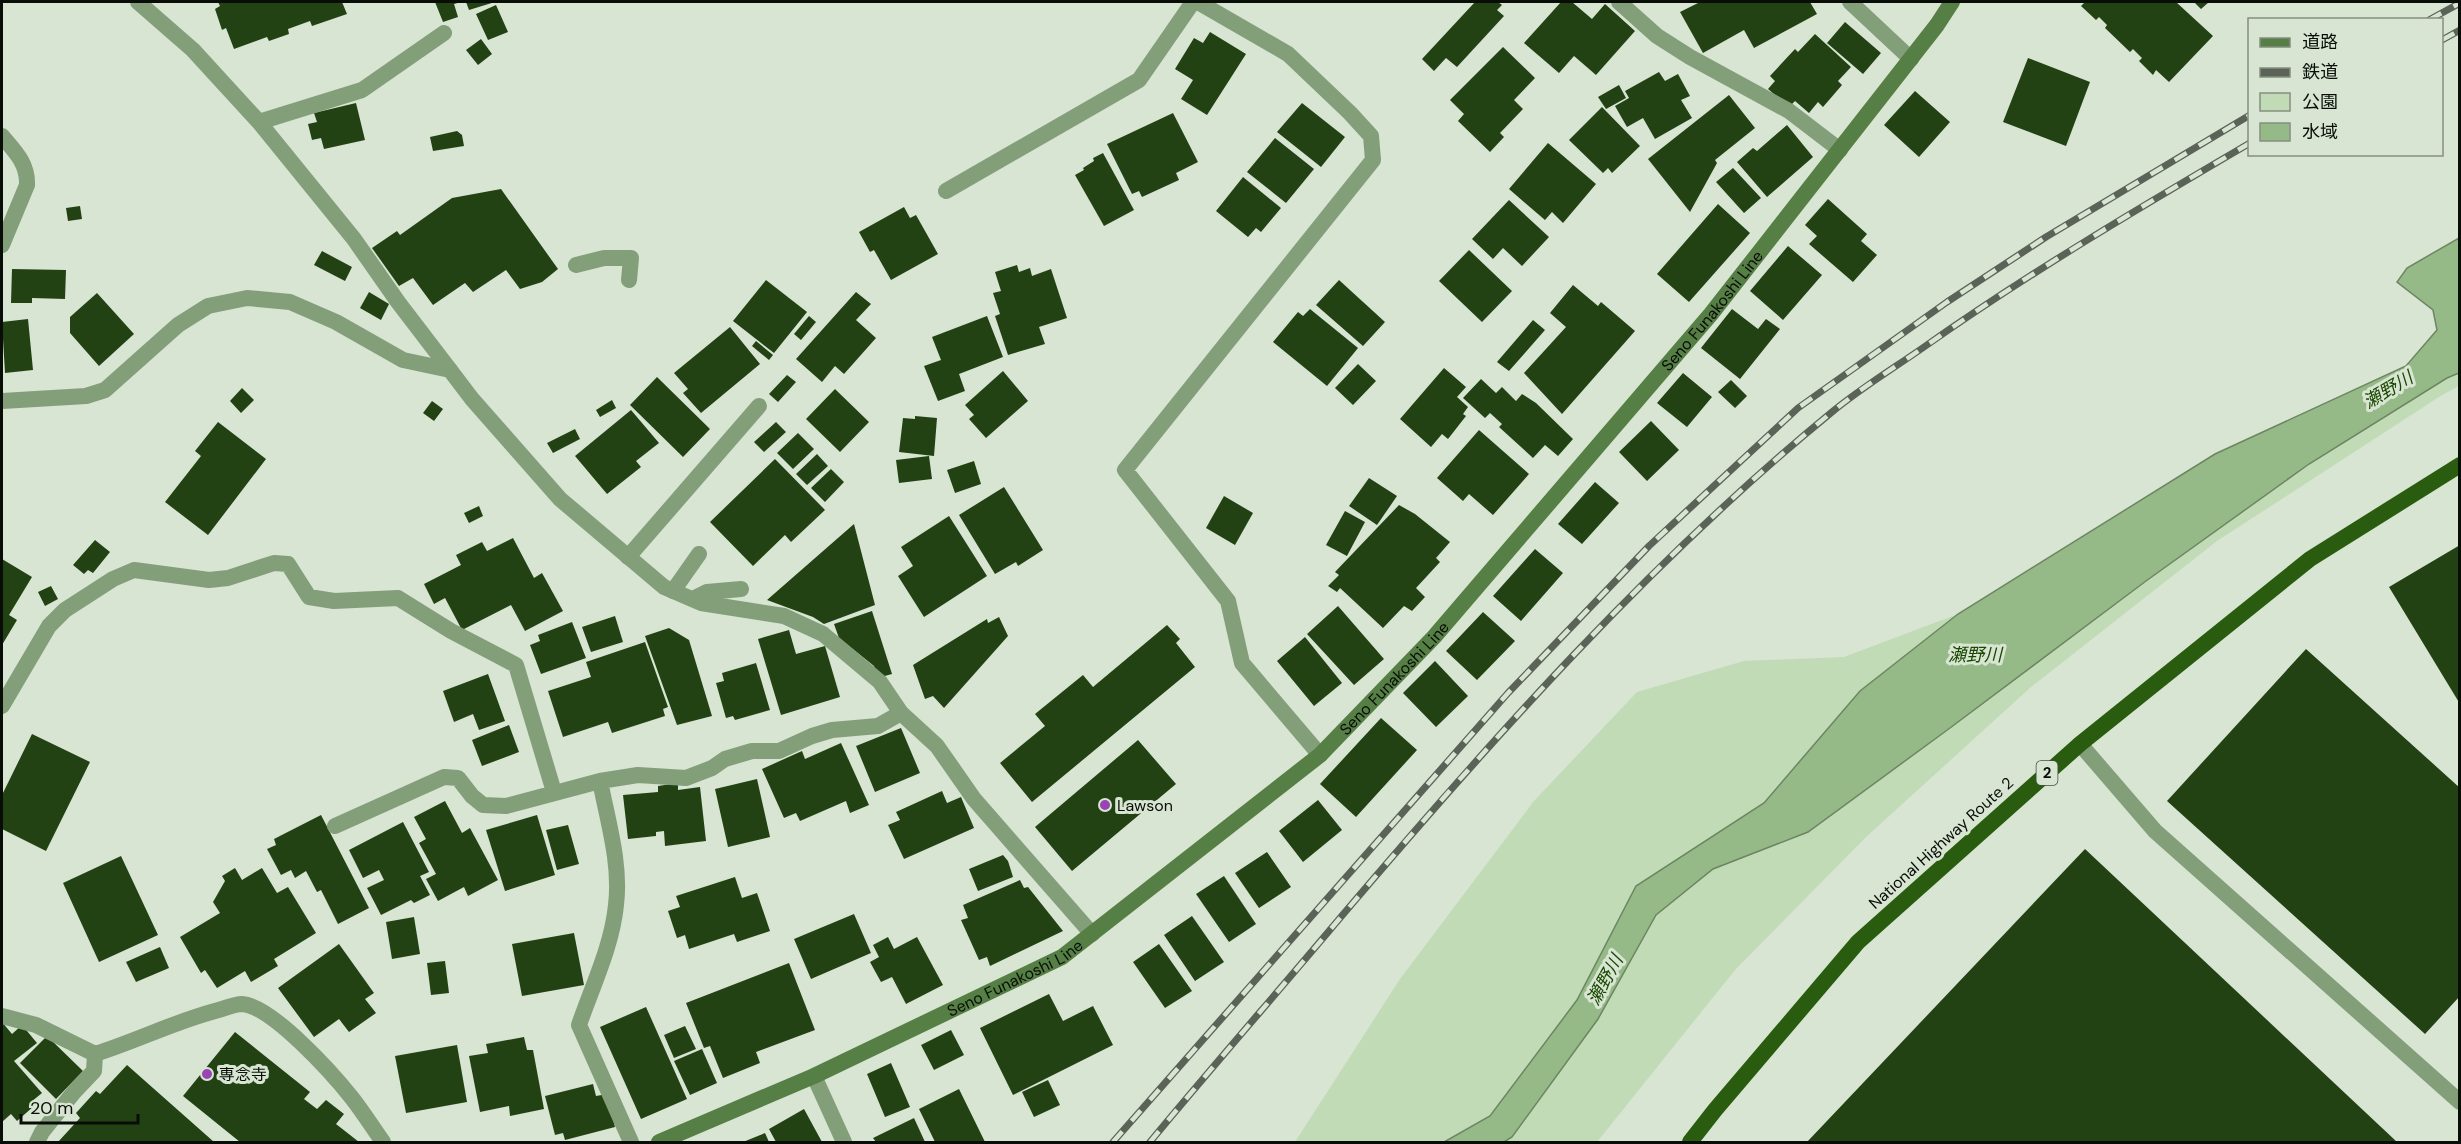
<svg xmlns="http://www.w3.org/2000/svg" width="2461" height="1144" viewBox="0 0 2461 1144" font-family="'DM Sans','Noto Sans JP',sans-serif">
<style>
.green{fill:#c1dbb7}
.water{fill:#95ba88;stroke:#6b8661;stroke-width:1.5}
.building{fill:#224214}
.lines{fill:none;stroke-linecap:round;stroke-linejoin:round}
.service{stroke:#839f79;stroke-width:16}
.minor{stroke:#839f79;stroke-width:16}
.secondary{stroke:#567f46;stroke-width:16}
.trunk{stroke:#2a5c10;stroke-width:16}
.rail-casing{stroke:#5b6358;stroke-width:7}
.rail{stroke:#d7e5d2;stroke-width:4.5;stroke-dasharray:14;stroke-linecap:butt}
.poi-dot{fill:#9844b2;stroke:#d7e5d2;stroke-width:2}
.labels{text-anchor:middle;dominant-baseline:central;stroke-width:6;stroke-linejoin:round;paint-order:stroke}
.shield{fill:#d7e5d2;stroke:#474e44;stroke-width:1.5}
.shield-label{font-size:15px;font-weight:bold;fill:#090d07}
.street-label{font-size:16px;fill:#090d07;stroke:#d7e5d2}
.poi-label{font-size:16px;fill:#090d07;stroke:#d7e5d2;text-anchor:start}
.water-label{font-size:18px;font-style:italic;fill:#1a4800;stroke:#d7e5d2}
</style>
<rect width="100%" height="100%" fill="#d7e5d2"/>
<path class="green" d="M2459 373V386L2442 395 2217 541 2031 687 1866 837 1735 970 1597 1142H1504L1512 1136 1598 1019 1656 915 1713 869 1808 832 1950 728 2146 581 2309 464 2447 378Z
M1958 614 1860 691 1764 803 1636 886 1577 1000 1490 1116 1444 1142H1295L1400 979 1534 801 1637 692 1744 661 1844 657Z"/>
<path class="water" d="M2459 238V373L2447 378 2309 464 2146 581 1950 728 1808 832 1713 869 1656 915 1598 1019 1512 1137 1504 1142H1444L1490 1116 1577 1000 1636 886 1764 803 1860 691 1958 614 2215 454 2406 366 2437 330 2433 310 2397 282 2407 268Z"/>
<path class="building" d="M218 2H342L347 14 312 26 310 21 288 29 289 34 269 41 267 37 234 49 226 28 222 30 215 9 220 6Z
M435 2H461L454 4 458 17 443 22Z
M466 2H495L469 10Z
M1475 2H1498L1502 5 1497 10 1504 16 1457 67 1446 58 1434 71 1422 59Z
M1561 2H1572L1592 19 1605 4 1635 31 1596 75 1574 56 1559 73 1524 43Z
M1700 2H1810L1817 14 1754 48 1744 30 1703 53 1680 12Z
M2083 2H2176L2213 36 2169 82 2156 70 2153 75 2139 61 2142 58 2133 49 2130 52 2105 28 2107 25 2099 17 2096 20 2081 6 2084 3Z
M2194 2H2209L2201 9Z
M496 5 508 32 488 40 476 14Z
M1845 22 1881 53 1863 74 1827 43Z
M1210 32 1246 54 1207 115 1181 99 1193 80 1175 69 1194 38 1203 43Z
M1815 34 1851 67 1838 81 1842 85 1823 107 1818 102 1809 113 1795 101 1789 107 1768 89 1775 81 1770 76 1795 49 1798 52Z
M481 39 492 54 478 65 466 50Z
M1503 47 1535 78 1514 100 1523 109 1500 133 1504 137 1490 152 1458 121 1464 114 1450 100Z
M2028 58 2090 82 2066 146 2003 122Z
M1659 72 1665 81 1678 74 1690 96 1681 100 1692 118 1655 139 1643 118 1627 127 1615 106 1629 98 1625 91Z
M1619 85 1626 98 1606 109 1598 97Z
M1915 91 1950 122 1919 157 1884 125Z
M1729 95 1755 128 1715 160 1717 163 1690 212 1648 159Z
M356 103 365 140 324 149 321 138 312 140 308 124 317 122 314 113Z
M1302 103 1345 137 1321 167 1277 132Z
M1602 107 1640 146 1612 173 1608 168 1603 173 1569 140Z
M1173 113 1198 162 1176 173 1179 180 1142 197 1139 191 1132 194 1107 144Z
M1787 125 1813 157 1767 197 1737 162 1753 148 1757 151Z
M457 131 462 135 464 146 433 151 430 137Z
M1275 138 1314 169 1286 203 1247 172Z
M1548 143 1596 184 1563 223 1552 212 1545 220 1509 189Z
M1103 153 1134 210 1104 226 1075 175 1084 170 1083 168 1094 161 1093 158Z
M1733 168 1761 198 1744 213 1716 182Z
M1243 177 1281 208 1261 232 1256 228 1248 237 1216 211Z
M501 189 558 269 542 282 520 289 506 270 473 292 465 283 433 305 413 278 399 286 372 248 397 231 400 235 452 198Z
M1828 199 1867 234 1861 241 1877 255 1853 282 1809 244 1817 236 1805 225Z
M1509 200 1549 237 1522 266 1503 248 1493 259 1472 239Z
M1718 204 1750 233 1689 302 1657 274Z
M80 206 82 219 68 221 66 208Z
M904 207 910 218 916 215 938 254 891 280 874 250 870 252 859 232Z
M1788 246 1822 275 1783 320 1750 291Z
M1469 250 1512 291 1482 322 1439 281Z
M322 251 352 267 345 281 314 265Z
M1017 265 1019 272 1030 268 1032 276 1051 269 1067 318 1039 327 1045 344 1008 355 995 316 1000 314 993 293 1001 291 995 272Z
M12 269 66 270 65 299 32 298V303H11Z
M766 280 807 312 774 353 733 321Z
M1339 280 1385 322 1363 346 1316 305Z
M1573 285 1598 306 1601 302 1635 331 1562 414 1524 373 1566 327 1550 313Z
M369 292 389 304 381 320 360 308Z
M856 292 871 304 856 320 876 338 844 374 835 366 822 382 796 359Z
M97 293 134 334 99 366 70 333V317Z
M1310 309 1358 348 1327 386 1273 342 1298 312 1303 316Z
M1732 309 1758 329 1766 319 1780 329 1740 379 1701 348Z
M809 316 816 322 801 340 794 334Z
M987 316 1003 357 959 374 965 391 938 401 924 366 941 360 932 337Z
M28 319 33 370 5 373 2 322Z
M1533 320 1545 330 1509 371 1497 362Z
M730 327 760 364 701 413 683 393 688 389 674 373Z
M756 341 773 355 769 360 752 346Z
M1358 364 1376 381 1353 405 1335 388Z
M1444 368 1466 387 1457 397 1468 407 1463 414 1466 416 1448 439 1442 434 1431 447 1400 419Z
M1003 371 1028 401 986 438 969 419 974 415 965 405Z
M1683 373 1712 397 1687 427 1657 403Z
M787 375 796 382 778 402 769 394Z
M657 377 710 429 683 457 630 405Z
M1481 379 1496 393 1502 387 1516 401 1522 394 1536 403 1573 439 1558 456 1545 445 1533 458 1499 427 1502 424 1490 413 1485 418 1463 398Z
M1731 380 1747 396 1735 408 1718 392Z
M242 388 254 400 241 413 230 401Z
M835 389 869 422 840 452 806 419Z
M612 400 616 408 600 417 596 410Z
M432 401 443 409 434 421 423 413Z
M631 410 659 443 636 461 641 467 607 494 575 456Z
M915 416 937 418 934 456 899 452 903 418 915 419Z
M1651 421 1679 450 1647 481 1619 452Z
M218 422 266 459 208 535 165 502 201 456 195 451Z
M776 422 786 432 764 452 754 442Z
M575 429 580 439 553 453 547 443Z
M1479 430 1529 474 1493 515 1469 494 1463 501 1437 478Z
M798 433 814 449 793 469 777 453Z
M817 454 828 466 807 485 796 474Z
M929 456 932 479 899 483 896 460Z
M775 459 825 510 791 542 785 535 753 566 710 522Z
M974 461 981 484 955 493 947 470Z
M831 469 844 482 825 502 811 488Z
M1369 478 1397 496 1377 525 1349 506Z
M1595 482 1619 503 1582 544 1558 524Z
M1004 487 1043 550 1018 566 1016 562 995 574 959 515Z
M1224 496 1253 513 1235 545 1206 528Z
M1399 505 1415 514 1450 542 1436 558 1440 562 1416 588 1425 597 1412 611 1404 606 1383 628 1340 588 1337 592 1328 586 1339 575 1335 572Z
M479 506 483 516 469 523 464 513Z
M1345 511 1365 522 1347 556 1326 545Z
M949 516 987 576 924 617 898 576 913 566 901 547Z
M854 524 875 605 824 624 813 617 767 600Z
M513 538 534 578 542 573 563 611 525 631 511 605 462 630 445 598 434 604 424 584 461 565 456 555 482 542 487 551Z
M95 540 110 552 93 573 88 570 84 574 73 565Z
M2460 545V704L2389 587Z
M1535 549 1563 573 1521 621 1493 596Z
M2 559 32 577 9 615 17 620 2 645Z
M51 586 58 599 45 606 38 592Z
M1338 606 1384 659 1354 685 1307 634Z
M872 611 892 674 881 677 877 674 874 666 839 638 834 624Z
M1483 612 1515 641 1477 680 1446 651Z
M615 616 623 642 591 652 582 627Z
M999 617 1008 636 944 708 933 696 925 699 913 665 987 619 988 623Z
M572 622 586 658 541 674 530 645 540 641 538 635Z
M1167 625 1180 639 1176 643 1195 667 1032 802 1000 763 1045 726 1035 714 1083 675 1093 687Z
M669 628 689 640 712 716 677 725 645 636Z
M789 630 796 654 825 646 840 697 781 715 758 639Z
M1305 637 1342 683 1314 706 1277 661Z
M645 642 668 707 663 709 665 716 612 733 608 722 563 737 548 691 591 677 586 662Z
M2306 649 2460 788V996L2425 1034 2167 801Z
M1435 661 1468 696 1436 727 1403 693Z
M756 663 770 710 735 720 733 716 726 718 716 683 724 681 722 673Z
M488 674 505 721 479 730 473 714 454 722 443 691Z
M1381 718 1417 750 1356 817 1320 784Z
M509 725 519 752 482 766 472 740Z
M901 728 920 773 875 792 856 746Z
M32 734 90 762 46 851 2 829V795Z
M1138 740 1176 784 1072 871 1035 827Z
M841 743 869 805 850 813 846 801 800 821 796 813 784 818 762 769 802 751 805 759Z
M757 779 770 837 728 847 715 789Z
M678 783V790L700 787 706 841 665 846 664 831 656 832V836L628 839 623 795 658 792V786Z
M942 791 947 803 961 797 974 828 904 859 888 825 900 820 896 812Z
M1318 800 1342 830 1303 862 1279 831Z
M445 801 462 833 470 828 498 880 468 896 464 887 438 901 426 879 436 874 419 843 426 839 414 817Z
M321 815 369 908 338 924 321 890 317 892 306 871 295 878 291 870 281 875 267 849 276 845 274 839Z
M537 815 555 875 505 891 486 830Z
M403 822 429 872 420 876 430 895 414 903 411 900 381 915 367 888 384 880 379 870 363 878 349 850Z
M568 825 579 864 557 870 546 830Z
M2085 849 2397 1142H1807Z
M1267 852 1291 887 1259 908 1235 873Z
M1003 855 1008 861 1013 877 978 891 969 869Z
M121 856 158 935 99 962 63 883Z
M235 868 242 880 262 868 277 893 288 887 316 933 274 959 278 966 251 982 245 971 217 988 205 970 201 973 180 937 220 913 213 902 225 881 222 876Z
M1224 876 1256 924 1229 942 1196 894Z
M735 877 742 898 757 893 770 931 737 942 734 934 689 949 685 935 677 938 668 911 680 907 676 896Z
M1020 880 1024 888 1028 887 1063 931 990 966 987 957 979 960 961 920 968 918 963 905Z
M854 914 871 953 811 979 794 939Z
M1192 916 1224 962 1195 981 1164 935Z
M414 917 420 954 392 959 386 922Z
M574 933 584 985 522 996 512 944Z
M888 937 894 949 917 937 943 985 906 1004 892 977 881 982 870 962 879 957 873 945Z
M339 944 374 993 365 999 376 1013 349 1032 339 1019 314 1037 278 988Z
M1159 944 1192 991 1165 1008 1133 962Z
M160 947 169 968 136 982 126 962Z
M445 961 449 993 431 995 427 963Z
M789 963 815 1030 756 1052 760 1063 723 1078 710 1046 704 1048 686 1003Z
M1049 994 1063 1021 1093 1006 1113 1045 1013 1095 980 1028Z
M646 1007 687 1099 641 1119 600 1027Z
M2 1022 12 1034 22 1025 37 1043 14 1061 42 1093 31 1102 34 1106 17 1121 11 1114 2 1122Z
M685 1026 696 1049 674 1058 664 1035Z
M951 1030 964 1055 934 1070 921 1045Z
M235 1032 310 1092 304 1099 317 1109 326 1100 344 1114 336 1124 359 1142H240L183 1096Z
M47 1036 83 1071 56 1099 20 1063Z
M524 1037 527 1050H533L544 1109 510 1116 509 1106 480 1112 469 1056 488 1053 486 1044Z
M457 1045 467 1102 406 1113 395 1056Z
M702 1049 717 1083 690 1095 674 1061Z
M891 1063 910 1107 885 1117 867 1074Z
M127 1065 214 1142H58L80 1118 76 1113 96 1091 100 1094Z
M1048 1080 1060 1105 1034 1117 1022 1092Z
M593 1084 596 1096 607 1094 615 1127 565 1140 563 1133 555 1135 545 1096Z
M959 1089 985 1142H935L919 1109Z
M804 1109 822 1142H776L769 1129Z
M914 1118 925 1142H876L873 1138Z
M765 1133 769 1142H743Z"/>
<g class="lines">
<path class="service" d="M138 2 193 50 259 122 354 239 398 302 450 370
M1198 2 1288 54 1350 113 1371 136 1373 160 1125 470 1228 601 1242 663 1320 755
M1850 2 1911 59
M259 122 362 90 444 33
M2 136C15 151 28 164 27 185L2 245
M946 191 1139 80 1193 2
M576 265 604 258H631L629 280
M628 557 759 406
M673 591 699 554
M693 599 707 592 741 589
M2 706 49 626 65 610 113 579 134 570 209 580 228 578 274 563 288 564 309 597 334 601 398 598 451 631 516 665 554 792
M600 781C608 822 621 864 616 905 612 946 592 987 579 1025L631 1142
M335 826 444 777 458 778 472 796 483 805 506 806 600 781 638 775 686 778 712 768 725 759 752 751H779L812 736 832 730 878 726 901 713
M2 1016 36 1025 95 1054C136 1041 174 1022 215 1011 223 1009 234 1004 242 1004 272 1006 333 1074 352 1098 363 1112 373 1128 383 1142
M37 1142 42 1132 74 1092 94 1071 95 1054"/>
<path class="minor" d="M1619 2 1657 36 1690 57 1789 111 1840 150
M2 401 86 396 105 390 178 325 208 306 247 298 290 302 336 322 403 360 450 370 472 399 560 499 664 587 701 603 784 616 823 634 880 682 901 713 937 746 974 799 1092 934
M2080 744 2155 831 2460 1102
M814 1076 844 1142"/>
<path class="secondary" id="s1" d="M659 1142 814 1076 1062 957 1320 755 1434 637 1711 314 1937 25 1952 2"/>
<path class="trunk" d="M1690 1142 1715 1110 1858 942 2080 744 2310 559 2460 465"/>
<g class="rail-casing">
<path id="rail" d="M2429 20 2460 3
M2442 40 2460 30
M1113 1142 1508 693 1649 546 1798 408 1947 302 2046 237 2250 115
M1150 1142C1212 1067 1277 993 1340 918 1493 738 1649 562 1832 412 1861 388 1894 368 1924 347 2029 273 2139 208 2250 143"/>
</g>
<use href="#rail" class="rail"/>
</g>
<g class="poi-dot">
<circle cx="1105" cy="805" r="6"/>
<circle cx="207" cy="1074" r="6"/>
</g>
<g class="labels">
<rect class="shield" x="2036.5" y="761" width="21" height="24" rx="4.5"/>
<g class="shield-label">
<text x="2047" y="773">2</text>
</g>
<g class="street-label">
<text stroke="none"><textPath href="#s1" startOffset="1364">Seno Funakoshi Line</textPath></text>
<text stroke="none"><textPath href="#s1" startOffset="878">Seno Funakoshi Line</textPath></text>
<text transform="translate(1941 843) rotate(-42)">National Highway Route 2</text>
<text stroke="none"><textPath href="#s1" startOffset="392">Seno Funakoshi Line</textPath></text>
</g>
<g class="poi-label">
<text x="1117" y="805">Lawson</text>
<text x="219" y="1074">専念寺</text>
</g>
<g class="water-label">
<text transform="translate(2388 390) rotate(-31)">瀬野川</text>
<text x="1975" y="655">瀬野川</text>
<text transform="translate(1605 980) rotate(-61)">瀬野川</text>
</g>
</g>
<rect width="2461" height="1144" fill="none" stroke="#090d07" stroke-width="6"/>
<rect x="2248" y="18" width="195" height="138" fill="#d7e5d2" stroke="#858f81" stroke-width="1.5"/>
<rect x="2260" y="38" width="30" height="9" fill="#567f46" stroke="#858f81" stroke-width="1.5"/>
<text x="2302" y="48" font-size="18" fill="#090d07">道路</text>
<rect x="2260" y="68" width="30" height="9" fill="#5b6358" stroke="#858f81" stroke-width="1.5"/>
<text x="2302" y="78" font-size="18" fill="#090d07">鉄道</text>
<rect x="2260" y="93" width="30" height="18" fill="#c1dbb7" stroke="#858f81" stroke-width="1.5"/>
<text x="2302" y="108" font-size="18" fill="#090d07">公園</text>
<rect x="2260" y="123" width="30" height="18" fill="#95ba88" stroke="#858f81" stroke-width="1.5"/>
<text x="2302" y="138" font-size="18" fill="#090d07">水域</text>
<path d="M21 1114v9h117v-9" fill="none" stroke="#090d07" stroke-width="3"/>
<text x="30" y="1114" font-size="18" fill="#090d07" stroke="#d7e5d2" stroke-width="4.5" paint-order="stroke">20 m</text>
</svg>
